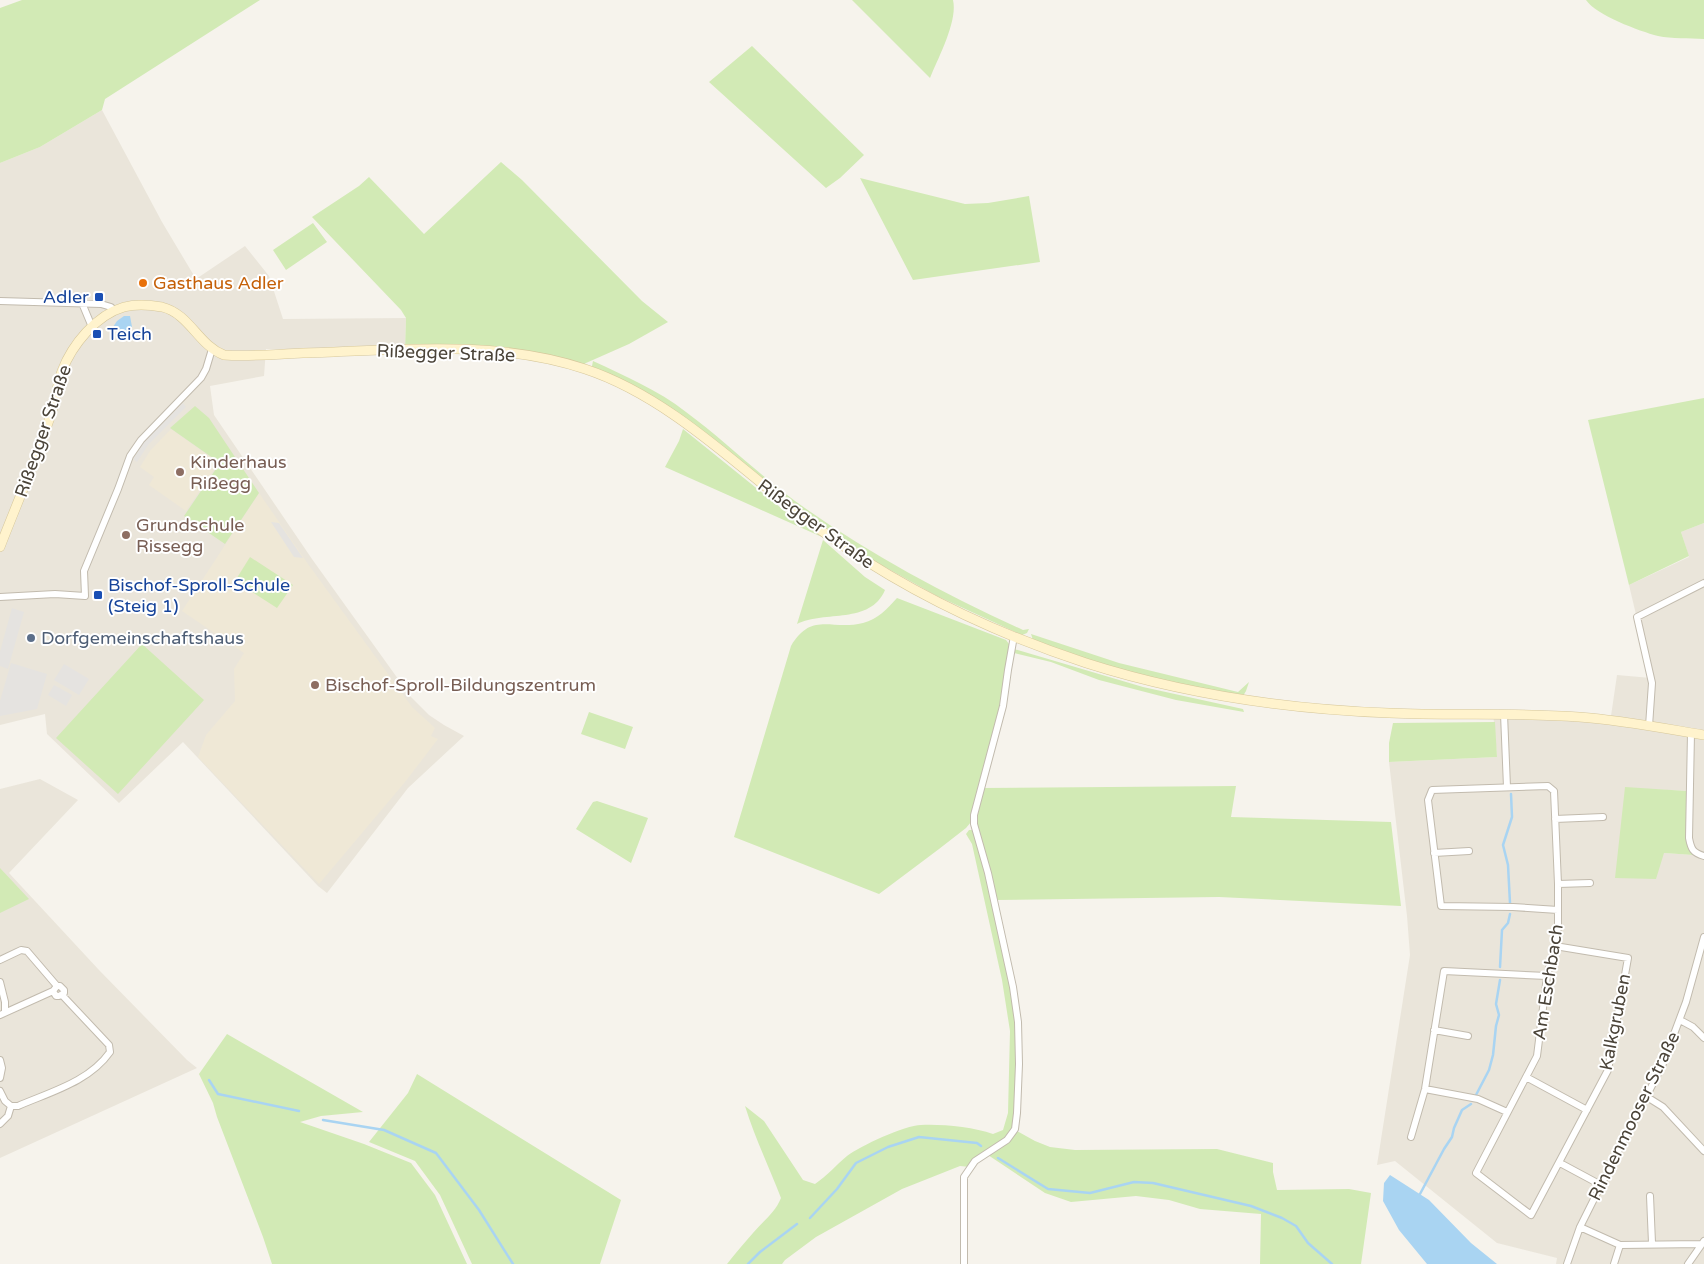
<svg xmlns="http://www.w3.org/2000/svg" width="1704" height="1264" viewBox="0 0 1704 1264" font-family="'Varela Round',sans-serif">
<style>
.residential{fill:#eae5da;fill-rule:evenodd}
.education{fill:#efe8d6}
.green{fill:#d2eab5}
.parking{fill:#e5e3e0}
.water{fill:#a9d4f2}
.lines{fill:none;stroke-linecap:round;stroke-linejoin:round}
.stream{stroke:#a9d4f2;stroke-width:2.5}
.street-casing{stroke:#c2bbae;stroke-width:8}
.secondary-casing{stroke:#d6c79b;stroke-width:10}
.street{stroke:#fff;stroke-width:6}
.secondary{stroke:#fff3cd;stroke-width:9}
.food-dot{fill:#e8710a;stroke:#fff;stroke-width:2}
.transit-dot{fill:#1a4fb4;stroke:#fff;stroke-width:2}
.education-dot{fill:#8d6e63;stroke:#fff;stroke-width:2}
.service-dot{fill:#5c6f8a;stroke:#fff;stroke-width:2}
.labels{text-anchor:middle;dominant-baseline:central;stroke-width:4;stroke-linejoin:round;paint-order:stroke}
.food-label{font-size:18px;fill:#c56008;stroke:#fff;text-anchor:start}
.transit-label{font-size:18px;fill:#164399;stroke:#fff;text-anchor:start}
.street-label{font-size:18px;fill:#4b4439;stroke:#fff}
.education-label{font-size:18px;fill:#785e54;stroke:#fff;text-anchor:start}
.service-label{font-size:18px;fill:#4e5e75;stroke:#fff;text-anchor:start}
</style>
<rect width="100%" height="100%" fill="#f6f3ec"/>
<path class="residential" d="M102 110 162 222 196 279 245 246 269 276 283 319 406 318 405 350 266 349 264 376 210 386 214 415 312 559 411 697 429 715 444 725 464 736 408 788 327 893 318 886 183 742 119 803 47 734 45 714 0 725V163L40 147Z
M1704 523V1264H1556L1557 1258 1497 1243 1395 1161 1377 1165 1410 955 1407 916 1389 762 1497 757 1493 712H1575L1611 716 1617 675 1651 678 1629 585 1689 557 1681 532ZM1625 788 1687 791V842L1693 855 1664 853Z
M40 779 78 800 9 873 99 970 187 1060 197 1068 0 1158V789Z"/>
<path class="education" d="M171 429 219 463 186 511 149 485 154 477 140 467 150 451Z
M259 493 308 564 412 707 435 728 431 736 438 739 405 782 319 884 198 757 206 735 235 701 234 669 244 653 182 611Z"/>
<path class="green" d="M22 0H260L105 99 102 110 40 147 0 163V8Z
M852 0H953C958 21 938 58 930 78Z
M1586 0H1704V39C1689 38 1672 39 1658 36 1639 31 1596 15 1586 0Z
M752 46 864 155 840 178 826 188 709 82Z
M501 162 522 180 642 301 668 322 629 344 586 363 580 367 530 356 405 350 406 318 401 310 312 217 359 186 369 177 424 234Z
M860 178 965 204 988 203 1029 196 1040 262 913 280Z
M313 223 327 242 286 270 273 250Z
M593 361C625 376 658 390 686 412 724 440 757 473 795 501 866 552 943 594 1023 630L1029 629 1027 633 1022 635 937 596 876 562 819 523 723 448 594 370 592 366Z
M1704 398V523L1681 532 1689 556 1629 585 1588 420Z
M195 406 209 418 259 493 225 544 184 516 220 463 170 428Z
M683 429 786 512 822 537 665 467 679 441Z
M823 540 865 577 885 590C870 625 825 610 797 624Z
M250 557 293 585 277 608 235 581Z
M897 598 1006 640 1009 644 1001 707 971 822 966 828 939 849 879 894 734 837 791 646C812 611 831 631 863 623 878 619 887 609 897 598Z
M1031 634 1119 663 1238 692 1249 682 1246 691 1243 696 1194 689 1111 667 1033 640Z
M142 644 204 700 118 794 56 738Z
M1014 649 1143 687 1243 709 1244 712 1176 700 1099 680 1051 662 1014 653Z
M589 712 633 727 625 749 581 734Z
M1495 722 1497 757 1389 762V743L1393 723Z
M1236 786 1231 817 1391 822 1401 906 1219 897 996 900 976 825V817L983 788Z
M1625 787 1687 791V842L1693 855 1664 853 1656 879 1615 878Z
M597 801 648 818 631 863 576 829 593 802Z
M969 830H973L986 874 1011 987 1016 1026 1017 1131 1035 1141 1050 1147 1075 1150 1217 1149 1273 1163V1172L1277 1190 1349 1189 1371 1193 1361 1264H1260L1261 1214 1200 1209 1169 1200 1136 1196 1071 1202 1045 1193 985 1153 970 1167 960 1166 902 1189 816 1237 785 1260 782 1264H727C735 1254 744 1243 753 1233 763 1221 775 1213 781 1198 769 1167 755 1138 745 1106L764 1121 803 1180 815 1184C827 1176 836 1165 847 1156 860 1146 905 1125 921 1125 942 1124 973 1127 993 1134L1003 1130 1008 1113 1010 1031 1002 980 972 844 966 834Z
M0 868 29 899 0 913Z
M227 1034 363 1112 321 1116 300 1122 364 1144 411 1163 435 1195 467 1264H272L263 1237 217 1117 213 1103 199 1074Z
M417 1074 621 1200 600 1264H472L440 1195 415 1161 369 1142 408 1093Z"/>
<path class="parking" d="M183 403 186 407 148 445 137 462 133 459 143 443Z
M271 522 279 523 303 558 294 557Z
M12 608 24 612 8 669 0 666V652Z
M11 663 47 674 37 709 0 716V701Z
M64 664 89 679 79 695 54 680Z
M54 685 72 695 66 706 48 695Z"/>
<path class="water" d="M124 316H130L132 327C127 331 120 333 113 330V327L117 321Z
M1390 1175 1429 1200 1471 1243 1497 1264H1427L1399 1230 1383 1201 1384 1183Z"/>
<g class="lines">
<path class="stream" d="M1510 903 1508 865 1503 845 1512 817 1511 794
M1500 967 1502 930 1508 923 1510 914
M209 1080 218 1094 299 1111
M1476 1095 1489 1070 1493 1055 1496 1026 1499 1015 1496 1004 1500 980
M323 1120 384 1130 436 1153 479 1210 513 1264
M998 1158 1048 1189 1090 1193 1134 1182 1153 1183 1251 1206 1282 1218 1296 1226 1308 1243 1332 1264
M1420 1194 1444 1149 1452 1137 1454 1128 1462 1110 1471 1104
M810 1218 837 1189 856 1163 888 1147 919 1137 977 1143 981 1146
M748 1264 760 1252 797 1224"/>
<g class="street-casing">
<path id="street" d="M0 301 101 304 111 307 114 311
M82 303 92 327
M0 597 55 594 85 596 84 571 118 489 130 456 141 440 201 378 206 369 212 349
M1504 714 1507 787
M1649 726 1652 683 1637 617 1704 583
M1691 733 1689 838C1691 849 1693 853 1704 856
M1555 819 1603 817
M1434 853 1469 851
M1558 884 1590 883
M1555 946 1628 958 1608 1070 1531 1215 1476 1173 1537 1056 1547 976 1555 946 1558 927V884L1554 791 1548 786 1432 790 1428 800 1441 906 1513 907 1558 910
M0 960 21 950 27 951 57 986
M0 982 5 1002V1012
M0 1015 53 991 57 986H60L64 990V993L59 996H56L53 991
M1680 1020 1693 1027 1704 1038
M1434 1030 1468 1036
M0 1060 2 1068 0 1078
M1526 1077 1587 1110
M1425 1089 1478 1099 1507 1112
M0 1091 5 1101 11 1106H18C50 1092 89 1082 110 1052L109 1045 62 995
M1647 1097 1663 1107 1704 1151
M0 1124 8 1116 11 1106
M1411 1137 1425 1089 1444 971 1547 976
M1560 1163 1601 1185
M1650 1196 1652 1243
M1580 1227 1620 1245 1702 1244 1704 1241
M964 1264V1177L975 1161 1007 1140 1015 1129 1017 1113 1019 1064 1018 1022 1013 987 988 873 974 824V815L1003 706 1008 670 1014 636
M1567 1264 1580 1227 1601 1185 1662 1066 1686 1002 1704 937
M1614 1264 1620 1245
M1688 1264 1702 1244"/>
</g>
<g class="secondary-casing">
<path id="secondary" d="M0 547C14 511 29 476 42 440 45 431 49 421 52 411 56 398 57 384 62 371 72 345 96 315 124 307 136 304 150 305 162 307 190 314 198 345 224 355 250 357 277 354 303 353 396 350 496 339 585 369 673 398 746 475 819 529 900 588 991 632 1086 663 1186 695 1285 709 1389 713 1452 716 1516 712 1579 717 1621 720 1662 728 1704 735"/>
</g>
<use href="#street" class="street"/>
<use href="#secondary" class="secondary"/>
</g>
<circle class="food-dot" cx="143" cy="283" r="5"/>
<g class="transit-dot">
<rect x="94" y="292" width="10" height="10" rx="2.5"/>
<rect x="92" y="329" width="10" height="10" rx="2.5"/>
<rect x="93" y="590" width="10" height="10" rx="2.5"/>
</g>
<g class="education-dot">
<circle cx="180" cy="472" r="5"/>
<circle cx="126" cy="535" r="5"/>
<circle cx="315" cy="685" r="5"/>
</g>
<circle class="service-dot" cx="31" cy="638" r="5"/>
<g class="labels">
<g class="food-label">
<text x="153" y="283">Gasthaus Adler</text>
</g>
<g class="transit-label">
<text x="89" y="297" text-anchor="end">Adler</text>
<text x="107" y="334">Teich</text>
<text x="108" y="585">Bischof-Sproll-Schule<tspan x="108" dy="21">(Steig 1)</tspan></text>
</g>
<g class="street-label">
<text transform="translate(446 353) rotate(2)">Rißegger Straße</text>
<text transform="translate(43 431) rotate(-71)">Rißegger Straße</text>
<text transform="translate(816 524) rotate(36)">Rißegger Straße</text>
<text transform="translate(1548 982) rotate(-81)">Am Eschbach</text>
<text transform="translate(1615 1022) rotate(-79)">Kalkgruben</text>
<text transform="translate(1634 1116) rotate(-64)">Rindenmooser Straße</text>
</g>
<g class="education-label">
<text x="190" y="462">Kinderhaus<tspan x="190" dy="21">Rißegg</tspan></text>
<text x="136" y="525">Grundschule<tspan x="136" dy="21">Rissegg</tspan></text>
<text x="325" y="685">Bischof-Sproll-Bildungszentrum</text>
</g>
<g class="service-label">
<text x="41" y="638">Dorfgemeinschaftshaus</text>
</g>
</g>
</svg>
